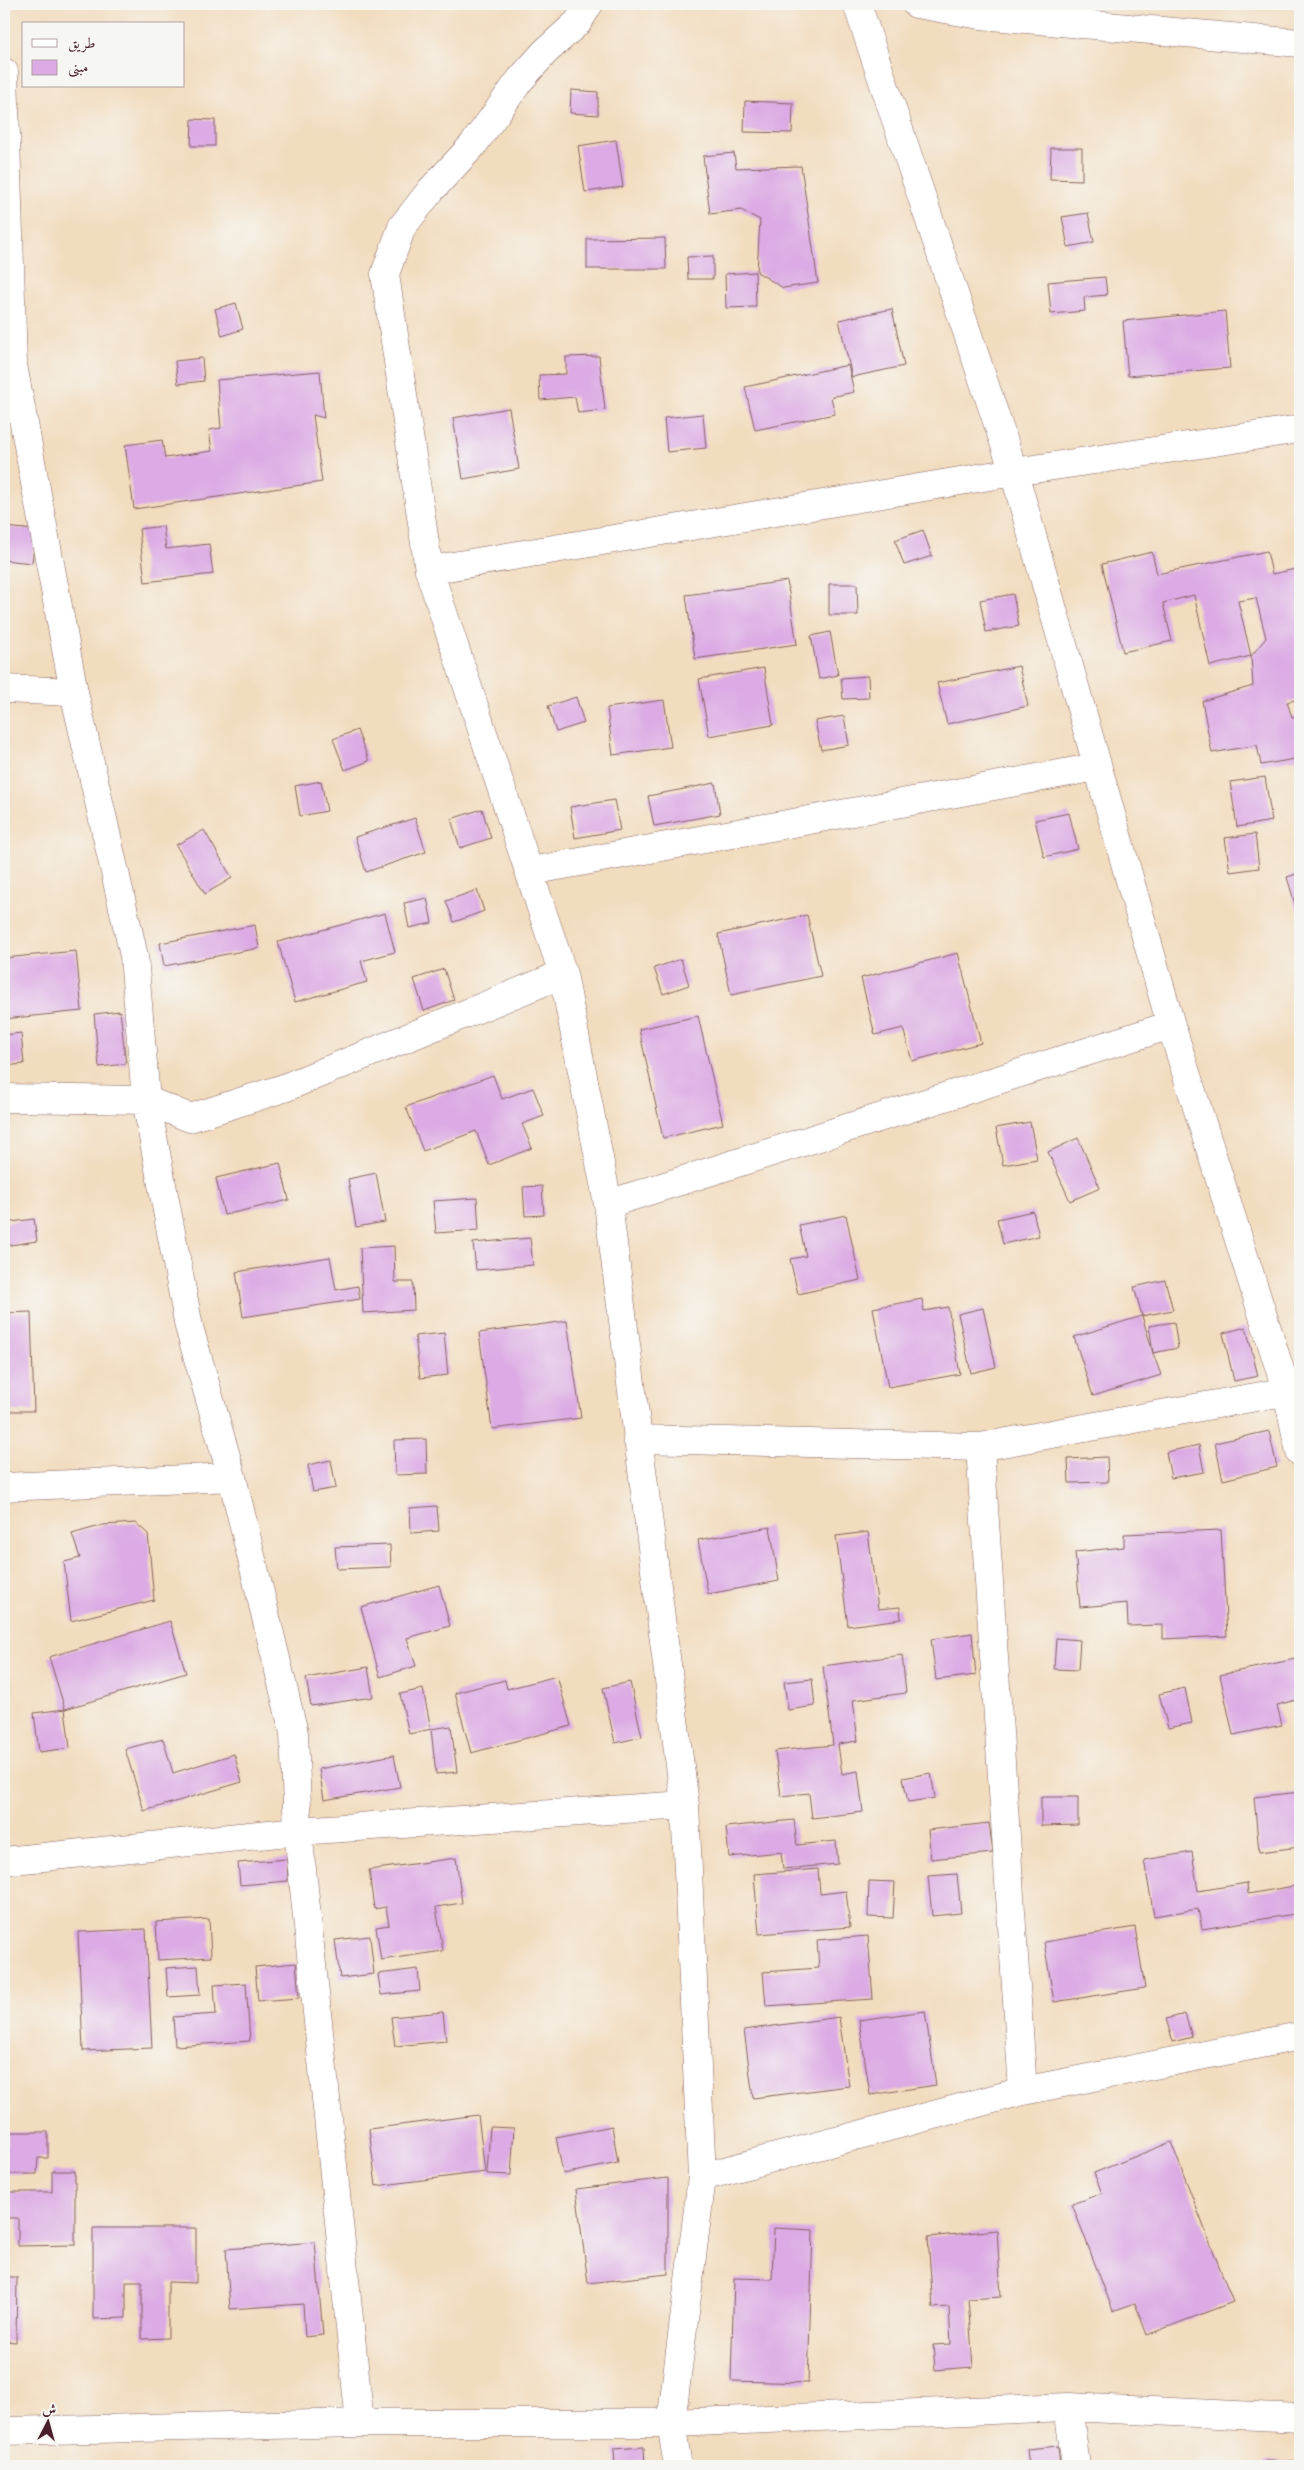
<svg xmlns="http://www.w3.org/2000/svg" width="1304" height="2470" viewBox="0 0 1304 2470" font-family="'IM FELL Great Primer',Amiri,serif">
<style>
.building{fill:#dcaae4;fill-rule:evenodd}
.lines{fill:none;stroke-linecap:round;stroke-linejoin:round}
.street-casing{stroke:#85615e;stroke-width:29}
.street{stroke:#fff;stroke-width:28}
</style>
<rect width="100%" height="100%" fill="#f6f6f2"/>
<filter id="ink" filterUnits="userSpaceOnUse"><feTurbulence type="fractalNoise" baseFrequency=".02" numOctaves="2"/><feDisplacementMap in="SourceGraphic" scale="10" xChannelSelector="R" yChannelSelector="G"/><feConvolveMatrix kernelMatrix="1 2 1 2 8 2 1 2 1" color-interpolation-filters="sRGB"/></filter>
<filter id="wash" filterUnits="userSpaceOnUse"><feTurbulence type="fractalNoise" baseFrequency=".0096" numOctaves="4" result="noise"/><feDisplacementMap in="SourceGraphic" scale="20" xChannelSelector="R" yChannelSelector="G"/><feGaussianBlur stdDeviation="1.12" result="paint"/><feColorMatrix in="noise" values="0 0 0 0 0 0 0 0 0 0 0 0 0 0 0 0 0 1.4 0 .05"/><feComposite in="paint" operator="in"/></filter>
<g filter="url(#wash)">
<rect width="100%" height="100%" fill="#f2dcbe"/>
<g id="blocks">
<path class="building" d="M571 90 598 92V115L570 113Z
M745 101 793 103 792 133 744 132Z
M192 119 215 120V146H191Z
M616 140 623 187 585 192 578 146Z
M1051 148H1082V180L1050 179Z
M734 153 736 168 801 166 818 283 783 288 757 272 760 220 741 210 710 214 703 156Z
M1088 213 1094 242 1068 247 1062 217Z
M665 238 666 269H587V239Z
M713 256V279H688L687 257Z
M755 272 756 307 726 308 725 274Z
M1105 277 1107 295 1084 297 1085 311 1051 314 1048 282Z
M236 303 243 329 222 336 215 309Z
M892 309 904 366 852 377 839 320Z
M1225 311 1230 368 1128 376 1123 321Z
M599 356 605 410 578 413 575 397 540 400 539 375 566 374V357Z
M202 358 204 381 178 384 175 361Z
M848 365 854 392 831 397 835 414 755 430 745 387Z
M320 371 324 418 313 415 322 482 134 509 125 445 162 440 165 458 212 451 209 430 221 428 217 380Z
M509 408 519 469 463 479 453 418Z
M703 414 706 448 667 452 664 418Z
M163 526 166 549 209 544 213 574 145 582 139 529Z
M4 527 36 530 32 563 4 560Z
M923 530 932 556 904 565 895 540Z
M1267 551 1272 574 1300 568V699L1287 702 1292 717 1300 715V758L1261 765 1257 745 1212 753 1202 701 1253 686 1251 656 1210 666 1194 595 1163 603 1172 641 1123 652 1102 564 1152 552 1157 574ZM1256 598 1266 638 1251 656 1238 601Z
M787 581 797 644 695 659 686 595Z
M829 584H857L858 615H829Z
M1013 594 1019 626 986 632 980 600Z
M830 632 838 675 819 679 811 636Z
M1019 666 1028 706 947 724 937 683Z
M764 668 773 725 709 736 699 679Z
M868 676 869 698 843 699 841 678Z
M576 697 584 723 556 732 548 706Z
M664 700 671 747 613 755 607 708Z
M844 716 849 745 821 750 815 721Z
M357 730 369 761 345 770 333 739Z
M1265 777 1272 821 1237 827 1230 782Z
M321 781 327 811 300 816 295 786Z
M715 783 720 814 654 826 648 796Z
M614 800 620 830 575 838 570 807Z
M482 809 491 838 460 848 451 819Z
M1069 813 1078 849 1044 857 1035 820Z
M415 818 426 852 366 872 355 837Z
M204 830 232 878 205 894 176 845Z
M1255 834 1259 868 1230 872 1225 838Z
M1300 873V910L1297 911 1287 877Z
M477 890 484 911 454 922 446 901Z
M427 898 432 923 409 928 404 903Z
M385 913 395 952 361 961 367 982 295 1002 278 942Z
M807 915 821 976 731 995 718 934Z
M255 925 259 948 164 966 160 943Z
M76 951 82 1011 4 1019V958Z
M958 953 981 1043 912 1061 903 1028 875 1035 861 978Z
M681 959 689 985 663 994 654 968Z
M444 969 454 1000 424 1011 414 979Z
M120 1011 126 1064 99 1067 94 1014Z
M698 1016 723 1124 663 1138 639 1029Z
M21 1033 24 1064 4 1066V1035Z
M493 1075 502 1099 533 1088 544 1116 522 1124 532 1148 489 1165 476 1131 423 1151 406 1107Z
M1030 1122 1037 1159 1003 1165 996 1128Z
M1078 1138 1100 1188 1070 1201 1048 1152Z
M280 1163 289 1200 224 1215 216 1178Z
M376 1173 385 1222 356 1227 348 1179Z
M542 1186 544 1215 525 1216 523 1187Z
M477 1198 479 1230 436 1233 433 1201Z
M1033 1211 1039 1236 1003 1244 997 1219Z
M846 1215 860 1280 798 1294 790 1259 806 1256 799 1225Z
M34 1219 37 1241 4 1246V1223Z
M530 1238 533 1265 476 1270 473 1243Z
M394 1246 395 1282H413L414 1310 363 1313 360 1248Z
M330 1257 336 1290 358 1286 360 1299 243 1317 236 1272Z
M1165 1280 1173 1310 1142 1316 1134 1287Z
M922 1299 924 1311 948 1307 960 1374 888 1387 873 1308Z
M983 1308 996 1367 971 1373 958 1314Z
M31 1312 34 1411H4V1313Z
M1142 1316 1153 1353 1149 1326 1174 1322 1178 1348 1153 1353 1161 1375 1093 1396 1074 1337Z
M567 1321 581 1418 492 1429 479 1333Z
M1246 1327 1258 1376 1234 1381 1223 1333Z
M444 1333 448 1375 420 1378 415 1336Z
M1269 1431 1277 1467 1223 1480 1215 1443Z
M426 1439 427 1474 395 1475 394 1440Z
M1199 1445 1204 1472 1171 1478 1166 1452Z
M1107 1457 1108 1482 1069 1483 1068 1459Z
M331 1460 336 1488 313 1492 308 1465Z
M437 1506 439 1531 411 1533 410 1508Z
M136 1523 148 1534 154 1600 71 1621 64 1562 80 1558 72 1534 103 1525Z
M770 1527 779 1581 708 1594 698 1540Z
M1221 1530 1227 1636 1163 1639V1625L1128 1626 1127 1603 1080 1607 1075 1552 1124 1547V1534Z
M868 1532 878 1609 900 1607 901 1619 848 1626 836 1536Z
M390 1545 391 1567 337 1569 335 1547Z
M439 1585 450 1626 407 1638 416 1666 380 1677 361 1607Z
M170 1621 186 1673 65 1709 70 1748 39 1752 34 1713 65 1709 49 1657Z
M972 1633 976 1675 936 1680 931 1639Z
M1056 1638 1080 1640 1078 1670 1054 1669Z
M902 1655 906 1693 853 1700 858 1741 838 1744 842 1774 858 1771 863 1812 812 1818 809 1793 781 1796 775 1751 833 1745 823 1666Z
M1300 1658V1699L1277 1705 1282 1725 1233 1735 1220 1675Z
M368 1667 373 1697 311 1706 306 1678Z
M557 1676 571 1726 471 1753 455 1693 505 1680 507 1689Z
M812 1679 815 1706 788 1710 784 1682Z
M630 1682 642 1737 615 1743 603 1688Z
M1185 1688 1192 1723 1168 1728 1159 1694Z
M423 1689 431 1729 409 1734 400 1694Z
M451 1726 457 1772 436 1774 431 1729Z
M163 1739 173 1773 234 1754 242 1782 144 1811 125 1749Z
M394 1755 400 1787 324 1800 319 1769Z
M931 1773 935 1798 908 1802 903 1778Z
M1300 1792V1847L1259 1852 1254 1797Z
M1041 1797H1078V1825L1041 1826Z
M794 1820 797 1845 836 1841 838 1864 783 1869 781 1852 729 1857 726 1827Z
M989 1823 993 1853 931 1859 928 1830Z
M1192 1852 1198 1891 1247 1883 1248 1894 1300 1885V1913L1202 1929 1198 1909 1154 1916 1144 1860Z
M456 1858 462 1903 436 1907 443 1951 381 1960 376 1927 389 1925 386 1907 374 1909 369 1870Z
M287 1859 288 1881 240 1885 238 1863Z
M818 1869 820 1894 846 1891 850 1927 759 1934 754 1874Z
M957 1874 961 1913 932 1916 928 1876Z
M869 1881 895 1882 893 1918 868 1917Z
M209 1919 211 1957 158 1960 156 1922Z
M1135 1927 1145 1988 1054 2002 1044 1942Z
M146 1929 152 2048 83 2051 78 1932Z
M370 1936 374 1974 340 1978 335 1940Z
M868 1936 873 1999 766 2006 763 1972 819 1968 817 1940Z
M296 1963 299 1998 258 2001 255 1967Z
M198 1966 200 1995 168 1997 166 1968Z
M418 1969 420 1991 381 1995 378 1974Z
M246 1983 250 2041 175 2046 173 2017 216 2014 214 1985Z
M925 2011 936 2085 870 2095 859 2020Z
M443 2012 446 2041 395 2046 391 2017Z
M1185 2014 1192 2037 1173 2042 1166 2019Z
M839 2017 849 2086 753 2098 744 2030Z
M478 2115 485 2172 376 2186 369 2129Z
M612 2126 618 2163 563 2174 556 2137Z
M490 2127 514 2128 511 2175 487 2174Z
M7 2132H48V2158H38L37 2174H4V2145H8Z
M1171 2142 1233 2302 1147 2335 1135 2303 1113 2311 1072 2204 1102 2193 1094 2173Z
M52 2171H75V2245L18 2246V2218H6L5 2192H52Z
M668 2178V2274L588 2283 576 2189Z
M93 2228H196V2283L168 2282V2338L142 2339V2282H126V2318L93 2319Z
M774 2228 813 2230 808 2383 731 2381 734 2278 772 2279Z
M997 2230 1001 2297 968 2299 973 2367 935 2370 933 2345 951 2344 949 2307 933 2308 928 2237Z
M315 2242 323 2335 305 2337 303 2304 230 2309 226 2249Z
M4 2277H17L16 2342 4 2341Z
M1058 2446 1060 2466H1029L1027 2449Z
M644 2447 645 2466H615L614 2449Z
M1265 2461 1299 2462V2466H1265Z"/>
</g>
</g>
<g filter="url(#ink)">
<use href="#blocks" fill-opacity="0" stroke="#85615e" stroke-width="1"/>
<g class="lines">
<g class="street-casing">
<path id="street" d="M589 4 578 22 545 52 520 80 473 145 431 190 402 227 385 274 429 570 563 974 608 1204 685 1805 702 2177 671 2423 678 2466
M857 4 1014 472 1171 1025 1287 1392 1300 1452
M916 4 980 15 1300 43
M4 72 13 365 74 692 134 956 146 1100 189 1327 232 1477 294 1733 298 1831 360 2423
M429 570 1014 472 1300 429
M4 689 74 692
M531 871 1097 767
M4 1098 146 1100 190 1118 284 1088 563 974
M608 1204 1171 1025
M637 1439 980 1447 1300 1389
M980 1447 1023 2091
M4 1487 232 1477
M4 1861 298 1831 685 1805
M702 2177 1023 2091 1300 2036
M1068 2407 1076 2466
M4 2431 360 2423H671L1068 2407 1300 2418"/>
</g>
<use href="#street" class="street"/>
</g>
</g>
<rect width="1304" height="2470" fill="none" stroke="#f6f6f2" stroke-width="20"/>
<rect x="22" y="22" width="162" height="65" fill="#f6f6f2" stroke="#b1a0a2"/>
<rect x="32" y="39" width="25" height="8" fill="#ffffff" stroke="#b1a0a2"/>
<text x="68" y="48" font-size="15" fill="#4a1f2b">طريق</text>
<rect x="32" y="60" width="25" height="15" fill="#dcaae4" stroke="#b1a0a2"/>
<text x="68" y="72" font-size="15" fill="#4a1f2b">مبنى</text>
<g transform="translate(48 2422) rotate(6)" stroke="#f6f6f2" stroke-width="4" paint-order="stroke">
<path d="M0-4L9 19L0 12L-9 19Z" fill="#4a1f2b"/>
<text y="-8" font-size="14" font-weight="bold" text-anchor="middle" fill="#4a1f2b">ش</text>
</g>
</svg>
